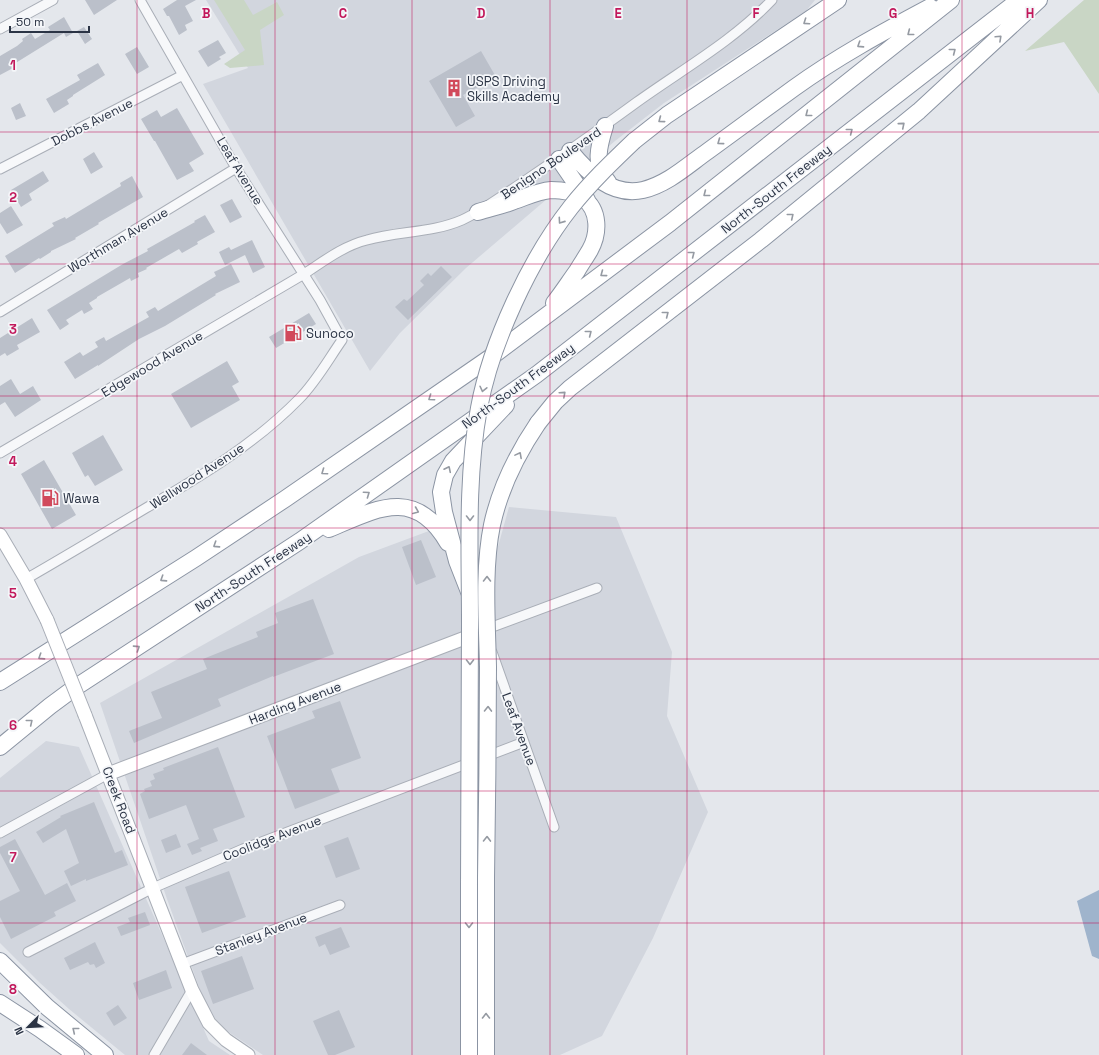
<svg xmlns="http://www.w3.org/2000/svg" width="1099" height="1055" viewBox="0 0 1099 1055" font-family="'Space Grotesk',sans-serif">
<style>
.built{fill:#d2d6de}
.green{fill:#c9d6c5}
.water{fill:#9fb4cc}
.building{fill:#bbc0ca}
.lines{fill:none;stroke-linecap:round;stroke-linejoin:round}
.street-casing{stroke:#a9aeb7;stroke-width:11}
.secondary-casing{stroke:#a9aeb7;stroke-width:15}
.highway-casing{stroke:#8b94a3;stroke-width:18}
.street{stroke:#f7f8fa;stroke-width:9}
.secondary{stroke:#fff;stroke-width:13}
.highway{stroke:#fff;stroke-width:16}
.secondary-bridge-casing{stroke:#a9aeb7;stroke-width:15;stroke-linecap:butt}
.highway-bridge-casing{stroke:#8b94a3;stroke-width:18;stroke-linecap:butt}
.secondary-bridge{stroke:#fff;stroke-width:13}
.highway-bridge{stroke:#fff;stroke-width:16}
.oneway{stroke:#959aa2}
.grid{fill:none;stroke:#c2185b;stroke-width:1;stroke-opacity:0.55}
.labels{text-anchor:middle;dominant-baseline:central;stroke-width:3.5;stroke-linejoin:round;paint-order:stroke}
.poi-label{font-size:13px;fill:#2b3445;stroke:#f4f6f9;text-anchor:start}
.street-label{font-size:13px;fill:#2b3445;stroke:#f4f6f9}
.grid-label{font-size:13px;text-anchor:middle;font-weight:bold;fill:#c2185b;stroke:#f4f6f9;stroke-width:3.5;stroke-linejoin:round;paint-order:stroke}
</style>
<rect width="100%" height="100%" fill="#e4e7ec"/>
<path class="built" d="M206 0H815L806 11 664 103 615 141 466 268 400 333 370 371 203 84 248 68Z
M509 507 616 517 672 652 667 716 708 812 653 938 602 1036 560 1055H263L224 1029 207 1009 167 899 100 703 359 557 445 525 463 572 494 561Z
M46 741 79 747 209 1041 230 1055H125L69 1009 40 983 0 943V778Z"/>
<path class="green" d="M214 0H244L253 15 277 2 284 15 260 30 264 65 230 68 224 64 245 50Z
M1084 0H1099V94L1064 42 1025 51Z"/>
<path class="water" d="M1099 890V959L1092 956 1077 901Z"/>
<path class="building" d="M85 0H117L94 15Z
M177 0H196L185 6 193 21 185 25 187 30 179 35 169 16H167L163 9Z
M64 17 73 33 66 37 64 33 14 64 15 67 0 75V56L17 46 23 41 22 39 31 33 35 39 50 30 48 27Z
M84 27 92 39 85 44 77 31Z
M218 40 226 53 219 57 221 59 208 67 198 51Z
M137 47 149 67 137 74 125 54Z
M481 51 496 77 463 95 475 116 456 127 429 81Z
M98 63 105 75 73 95V96L67 100 69 104 54 113 46 99 80 80 77 75Z
M20 103 26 116 16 120 11 108Z
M177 108 204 154 189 163 194 171 177 180 155 141H154L141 119 157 110 161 117Z
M94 152 103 167 91 174 83 159Z
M43 171 49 181 29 194 32 200 21 207 11 190Z
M132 176 143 197 98 223 99 224 75 238 76 239 51 251V252L40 259 39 258 15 273 5 256 54 226 52 223 65 217 66 219 121 186 120 183Z
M232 199 242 217 230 223 220 205Z
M11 206 23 225 7 234 0 223V213Z
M205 215 215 232 197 242 198 244 182 253 179 249 146 268 147 269 138 273 139 277 131 281 130 278 97 297V298L89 303 93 309 84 314 82 310 66 320 69 324 60 330 47 310 123 264 148 251 147 249 195 222 194 221Z
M252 240 265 267 253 273 245 255 225 265 219 252 229 247 231 250Z
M231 264 240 282 215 294 216 295 165 326 139 339 98 366V365L75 379 64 362 80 352 83 356 98 347 95 342 104 337 106 341 149 317 146 312 155 307 158 311 216 276 214 272Z
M441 266 452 277 408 320 395 307 404 299 407 301 424 285 420 281 428 273 431 276Z
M309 313 316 324 276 348 269 337Z
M32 318 40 332 17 345 19 349 7 356 5 353 0 356V338Z
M227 361 239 382 232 386 240 400 191 428 171 394Z
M11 379 20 394 33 386 41 400 15 417 5 402 0 405V386Z
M103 435 123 470 95 486 88 475 85 477 72 453Z
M44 460 76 515 52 529 21 474Z
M421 540 436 577 416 585 402 547Z
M313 599 334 654 273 677V676L218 699 221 706 134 743 129 731 162 718 151 692 207 669 203 659 258 637 256 632 278 623 275 613Z
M340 701 361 758 331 769 340 792 295 809 267 736 315 718 312 711Z
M218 747 245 817 213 829 218 841 200 848 202 851 192 855 187 844 199 839 186 805 149 819 140 794 145 791 144 789 152 786 150 781 155 779 153 774 164 770 163 768Z
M94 802 115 853 122 850 128 865 86 881V879L71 886 64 871 79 863 66 829 43 843 36 832 61 817 60 816Z
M176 834 181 847 166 853 161 840Z
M348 837 360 869 336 878 324 846Z
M15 839 45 895 67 883 76 901 54 912 56 916 11 939 0 917V901L20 891 0 853V847Z
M229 871 246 917 202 933 185 887Z
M145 912 150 925 121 936 117 927 130 922 128 918Z
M341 927 350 947 330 955 325 944 319 947 315 937Z
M95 942 105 963 96 968 94 964 90 965 88 962 70 970 64 958Z
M242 956 254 989 213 1004 201 971Z
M166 970 172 988 139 1000 133 983Z
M118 1005 127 1018 114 1026 106 1013Z
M339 1010 355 1047 335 1055H328L313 1021Z
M191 1043 207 1055H182Z"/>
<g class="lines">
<g class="street-casing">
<path id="street" d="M0 29 53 0
M0 169 183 75
M0 312 236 168
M0 453 304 274C324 261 343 246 367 240 398 231 432 233 462 220 484 210 503 195 523 182 562 156 600 129 637 102 683 69 733 41 772 0
M26 579C66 556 106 532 146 508 200 477 255 444 299 399 316 382 328 360 342 340L320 300 236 168 140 0
M484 630 597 588
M492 652 554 827
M0 833 108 774
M28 952 153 888 243 849 524 742
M182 964 340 905
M154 1055 192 990"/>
</g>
<g class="secondary-casing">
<path id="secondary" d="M0 535 26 579 47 620
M85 715 192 990 209 1023 226 1040 248 1055
M108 774 478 633"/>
</g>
<g class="highway-casing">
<path id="highway" d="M605 126C599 145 593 166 608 182
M634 141 667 115 838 0
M570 151C588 173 612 197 643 190 668 184 688 165 708 151 737 130 765 109 794 88 837 57 883 32 930 7
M559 159 587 200
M478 212C490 208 502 206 514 201 526 197 538 191 551 190 562 190 574 192 583 198 600 210 599 234 590 250 586 257 581 264 577 271 569 282 562 293 554 303
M538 423 555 402 570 388 761 240 919 111 1039 0
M329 529C376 509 415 486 448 543
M484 630 457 561 444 512 441 492 445 475 453 461 506 405
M0 682 196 558 285 499 491 357 670 223 951 0
M0 747 50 706 73 689 300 541 536 375 1019 0
M0 961 47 1007 105 1055
M0 1003 40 1029 76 1055
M469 1055V886
M486 1055V878"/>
</g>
<use href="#street" class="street"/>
<use href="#secondary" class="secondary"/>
<use href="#highway" class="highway"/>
<g class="secondary-bridge-casing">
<path id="secondary-bridge" d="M47 620 85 715"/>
</g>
<g class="highway-bridge-casing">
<path id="highway-bridge" d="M486 878C487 808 488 737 488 667 487 621 483 569 492 525 500 488 517 454 538 423
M469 886C469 799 470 711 470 623 470 552 466 479 479 408 491 343 530 259 571 207 590 183 612 162 634 141"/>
</g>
<use href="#secondary-bridge" class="secondary-bridge"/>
<use href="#highway-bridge" class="highway-bridge"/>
</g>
<defs><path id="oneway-chevron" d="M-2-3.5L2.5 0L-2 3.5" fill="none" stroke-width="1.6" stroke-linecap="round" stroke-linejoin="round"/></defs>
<g class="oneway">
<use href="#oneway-chevron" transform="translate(806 22) rotate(146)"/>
<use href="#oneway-chevron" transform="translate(910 33) rotate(142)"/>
<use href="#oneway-chevron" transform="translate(999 38) rotate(-43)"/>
<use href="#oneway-chevron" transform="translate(860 45) rotate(147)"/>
<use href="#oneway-chevron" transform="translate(953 51) rotate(-38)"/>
<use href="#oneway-chevron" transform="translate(808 114) rotate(142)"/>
<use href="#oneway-chevron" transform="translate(661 120) rotate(143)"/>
<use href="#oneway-chevron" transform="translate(902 125) rotate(-40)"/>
<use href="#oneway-chevron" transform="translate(850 131) rotate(-38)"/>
<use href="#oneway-chevron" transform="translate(720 142) rotate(144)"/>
<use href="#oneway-chevron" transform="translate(706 194) rotate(142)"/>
<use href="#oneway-chevron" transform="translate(791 216) rotate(-39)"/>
<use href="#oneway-chevron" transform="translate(561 221) rotate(125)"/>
<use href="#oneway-chevron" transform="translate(692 254) rotate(-38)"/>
<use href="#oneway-chevron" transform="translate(603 274) rotate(143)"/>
<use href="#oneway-chevron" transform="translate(666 314) rotate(-38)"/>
<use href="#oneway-chevron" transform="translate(589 333) rotate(-38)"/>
<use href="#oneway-chevron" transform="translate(483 389) rotate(103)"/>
<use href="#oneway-chevron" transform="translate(563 394) rotate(-42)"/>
<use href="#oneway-chevron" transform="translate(431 398) rotate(145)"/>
<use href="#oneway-chevron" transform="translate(519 455) rotate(-62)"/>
<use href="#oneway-chevron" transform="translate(448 469) rotate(-64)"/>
<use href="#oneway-chevron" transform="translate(324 472) rotate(145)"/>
<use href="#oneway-chevron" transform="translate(367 494) rotate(-35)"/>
<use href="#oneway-chevron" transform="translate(416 511) rotate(23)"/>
<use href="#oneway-chevron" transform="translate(470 518) rotate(90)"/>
<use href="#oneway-chevron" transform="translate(216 545) rotate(147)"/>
<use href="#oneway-chevron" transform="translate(163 579) rotate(147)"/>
<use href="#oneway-chevron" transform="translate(487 579) rotate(-90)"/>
<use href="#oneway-chevron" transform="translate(137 648) rotate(-33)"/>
<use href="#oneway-chevron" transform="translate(41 657) rotate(147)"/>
<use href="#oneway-chevron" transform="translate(470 662) rotate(90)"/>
<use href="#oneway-chevron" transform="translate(488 709) rotate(-89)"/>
<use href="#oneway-chevron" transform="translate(30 722) rotate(-39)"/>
<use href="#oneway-chevron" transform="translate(487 839) rotate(-89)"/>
<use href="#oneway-chevron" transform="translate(469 925) rotate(90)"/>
<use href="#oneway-chevron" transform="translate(486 1016) rotate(-90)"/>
<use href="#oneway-chevron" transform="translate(75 1030) rotate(-141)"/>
</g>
<path class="grid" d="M137 0V1055M275 0V1055M412 0V1055M550 0V1055M687 0V1055M824 0V1055M962 0V1055M0 132H1099M0 264H1099M0 396H1099M0 528H1099M0 659H1099M0 791H1099M0 923H1099"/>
<defs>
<g id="building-bare" transform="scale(1.38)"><path d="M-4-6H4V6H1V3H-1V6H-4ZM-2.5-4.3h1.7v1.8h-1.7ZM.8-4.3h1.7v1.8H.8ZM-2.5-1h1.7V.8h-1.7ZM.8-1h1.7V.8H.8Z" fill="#d1495b" stroke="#f4f6f9" stroke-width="2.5" paint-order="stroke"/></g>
<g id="fuel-bare" transform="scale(1.38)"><path d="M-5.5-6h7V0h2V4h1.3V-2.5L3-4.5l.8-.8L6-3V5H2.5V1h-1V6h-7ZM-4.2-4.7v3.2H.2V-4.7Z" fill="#d1495b" stroke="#f4f6f9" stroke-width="2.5" paint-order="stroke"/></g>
</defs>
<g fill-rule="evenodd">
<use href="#building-bare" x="454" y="88"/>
<use href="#fuel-bare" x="293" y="333"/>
<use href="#fuel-bare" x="50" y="498"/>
</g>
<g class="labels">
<g class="poi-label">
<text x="467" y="81">USPS Driving<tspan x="467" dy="15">Skills Academy</tspan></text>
<text x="306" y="333">Sunoco</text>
<text x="63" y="498">Wawa</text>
</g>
<g class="street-label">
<text transform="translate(92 122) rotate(-27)">Dobbs Avenue</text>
<text transform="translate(551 163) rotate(-34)">Benigno Boulevard</text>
<text transform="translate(240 171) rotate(59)">Leaf Avenue</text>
<text transform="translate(776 189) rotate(-38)">North-South Freeway</text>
<text transform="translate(118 240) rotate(-31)">Worthman Avenue</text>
<text transform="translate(152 364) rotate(-31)">Edgewood Avenue</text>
<text transform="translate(518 386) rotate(-36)">North-South Freeway</text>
<text transform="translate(197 476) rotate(-33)">Wellwood Avenue</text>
<text transform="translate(253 572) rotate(-33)">North-South Freeway</text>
<text transform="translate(295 703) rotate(-21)">Harding Avenue</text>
<text transform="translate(519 729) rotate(70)">Leaf Avenue</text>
<text transform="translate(119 800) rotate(69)">Creek Road</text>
<text transform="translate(272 838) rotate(-21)">Coolidge Avenue</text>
<text transform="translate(261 934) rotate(-21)">Stanley Avenue</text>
</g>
</g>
<g class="grid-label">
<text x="206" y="18">B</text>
<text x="343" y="18">C</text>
<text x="481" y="18">D</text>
<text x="618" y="18">E</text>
<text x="756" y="18">F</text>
<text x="893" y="18">G</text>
<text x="1030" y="18">H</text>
<text x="13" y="70">1</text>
<text x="13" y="202">2</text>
<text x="13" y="334">3</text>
<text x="13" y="466">4</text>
<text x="13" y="598">5</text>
<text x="13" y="730">6</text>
<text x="13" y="862">7</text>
<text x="13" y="994">8</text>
</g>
<g transform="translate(28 1027) rotate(246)" stroke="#f4f6f9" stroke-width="3" paint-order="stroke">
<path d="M0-3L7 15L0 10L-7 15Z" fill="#2b3445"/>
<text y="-6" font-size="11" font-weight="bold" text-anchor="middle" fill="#2b3445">N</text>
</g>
<path d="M10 26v6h79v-6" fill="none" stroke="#2b3445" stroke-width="2"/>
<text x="16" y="26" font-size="12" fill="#2b3445" stroke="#f4f6f9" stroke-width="3" paint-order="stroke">50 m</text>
</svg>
